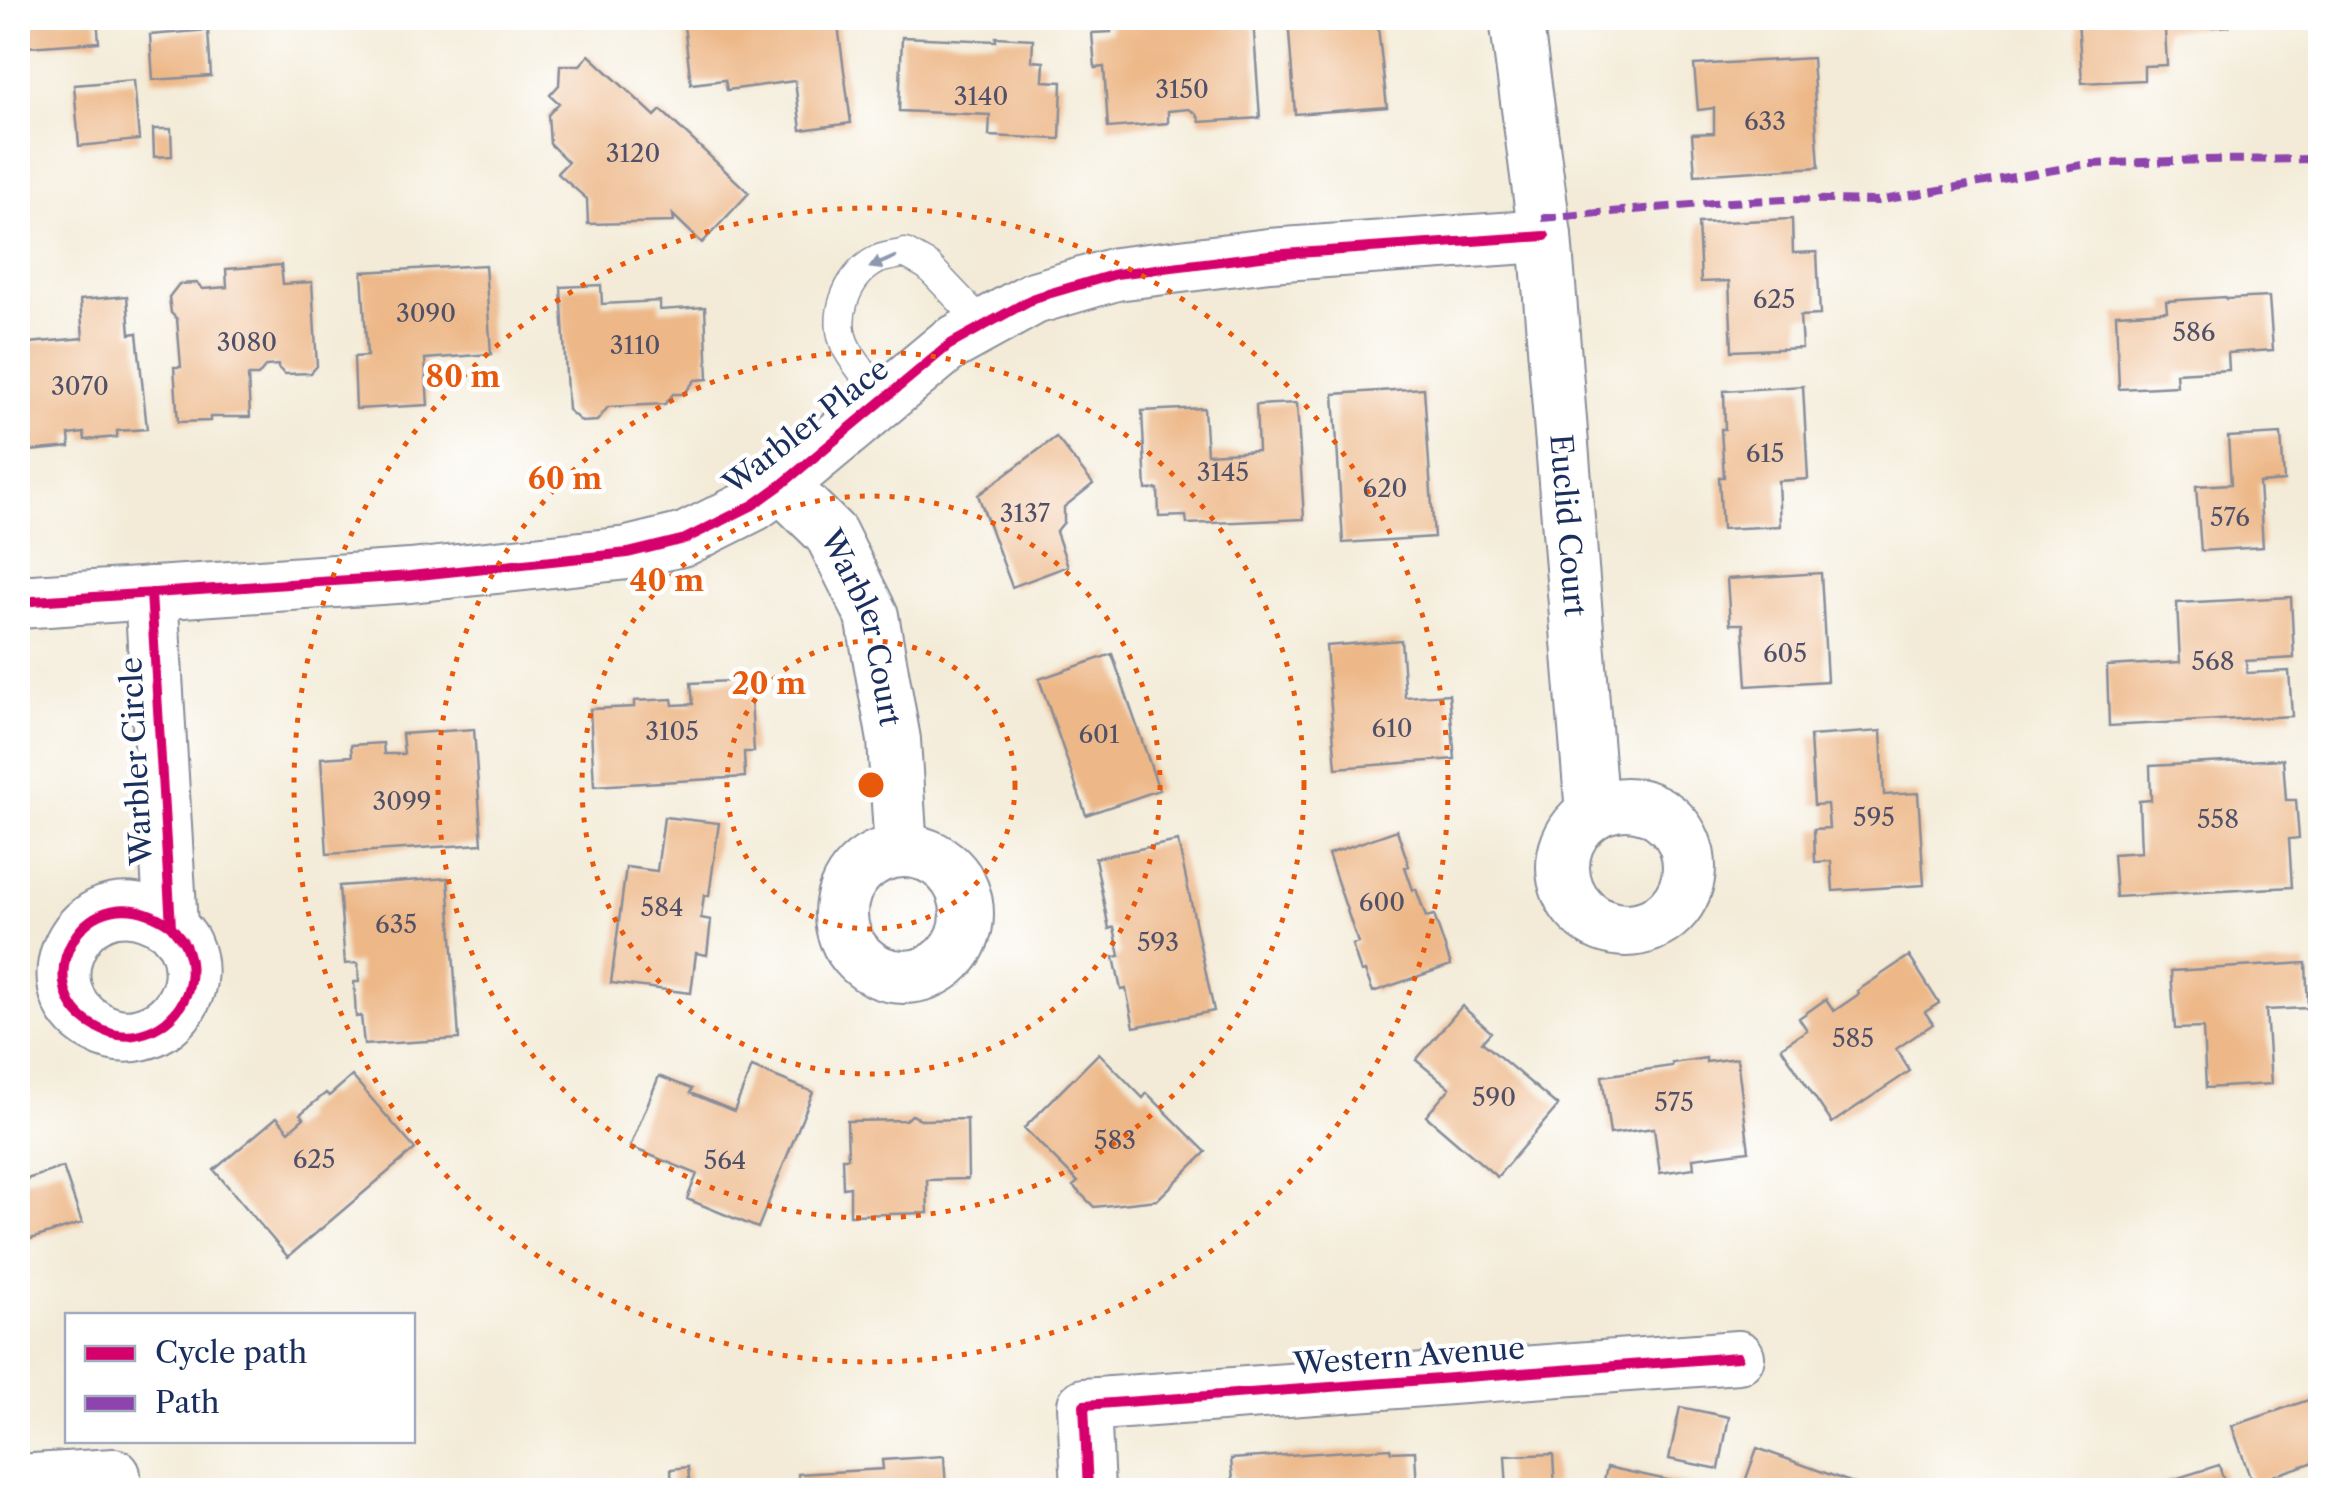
<svg xmlns="http://www.w3.org/2000/svg" width="2338" height="1508" viewBox="0 0 2338 1508" font-family="'Libre Caslon Text',serif">
<style>
.building{fill:#edb787}
.lines{fill:none;stroke-linecap:round;stroke-linejoin:round}
.service-casing{stroke:#878d9a;stroke-width:31}
.minor-casing{stroke:#878d9a;stroke-width:56}
.service{stroke:#fff;stroke-width:28}
.minor{stroke:#fff;stroke-width:52}
.quiet{stroke:#8e44ad;stroke-width:8;stroke-dasharray:15 8;stroke-linecap:butt}
.cycleway-casing{stroke:#fff;stroke-width:16}
.cycleway{stroke:#d6006c;stroke-width:10}
.oneway{fill:#8d97ae}
.ring{fill:none;stroke:#e8590c;stroke-width:5;stroke-dasharray:5 10}
.labels{text-anchor:middle;dominant-baseline:central;stroke-width:9;stroke-linejoin:round;paint-order:stroke}
.number-label{font-size:25px;fill:#505168}
.street-label{font-size:30px;fill:#1b2f5e;stroke:#fff}
.centre{fill:#e8590c;stroke:#fff;stroke-width:5}
.ring-label{font-size:30px;text-anchor:middle;font-weight:bold;fill:#e8590c;stroke:#fff;stroke-width:9;stroke-linejoin:round;paint-order:stroke}
</style>
<rect width="100%" height="100%" fill="#fff"/>
<filter id="ink" filterUnits="userSpaceOnUse"><feTurbulence type="fractalNoise" baseFrequency=".01" numOctaves="2"/><feDisplacementMap in="SourceGraphic" scale="20" xChannelSelector="R" yChannelSelector="G"/><feConvolveMatrix kernelMatrix="1 2 1 2 8 2 1 2 1" color-interpolation-filters="sRGB"/></filter>
<filter id="wash" filterUnits="userSpaceOnUse"><feTurbulence type="fractalNoise" baseFrequency=".0048" numOctaves="4" result="noise"/><feDisplacementMap in="SourceGraphic" scale="40" xChannelSelector="R" yChannelSelector="G"/><feGaussianBlur stdDeviation="2.25" result="paint"/><feColorMatrix in="noise" values="0 0 0 0 0 0 0 0 0 0 0 0 0 0 0 0 0 1.4 0 .05"/><feComposite in="paint" operator="in"/></filter>
<g filter="url(#wash)">
<rect width="100%" height="100%" fill="#f3ebd7"/>
<g id="blocks">
<path class="building" d="M25 18H97L99 42 27 47Z
M712 18H837L851 123 801 130 795 81 727 90 725 80 691 84 684 25 712 21Z
M1110 18H1253L1260 118 1200 122 1197 114 1189 109 1168 111V123L1108 128 1104 67 1095 68 1092 33 1111 32Z
M1288 18H1377L1387 107 1295 114Z
M2078 18H2229V26L2165 30 2167 65 2144 66V80L2082 83Z
M208 30 211 76 153 80 150 35Z
M902 37 996 41V37L1033 39 1032 61 1044 62 1043 81 1062 82 1060 139 989 136 990 115 899 111Z
M589 55 655 116 661 110 749 193 702 243 673 215 674 222 588 224 587 199 557 173 568 162 550 144 548 115 559 103 550 95 559 85 560 65H580Z
M1812 58 1819 167 1695 175 1692 134 1714 133V108L1698 110 1694 65Z
M134 80 139 140 79 146 74 85Z
M153 129H171L172 156 154 157Z
M1792 219 1793 253 1817 252 1820 315 1800 316 1802 348 1732 351 1729 281 1701 282 1698 223Z
M281 265 283 284 312 282 317 366 311 373 285 374 278 368V365L266 366 258 376H248L250 417H210V421L178 422 174 367H181L177 319 171 313 169 297 179 284 197 283 203 289 227 287 226 269Z
M485 265 491 354 425 359 428 405 356 409 354 357 367 356 362 272Z
M601 285 602 304 660 301V310L705 307 708 379 695 380 684 394H673L665 404 608 407 597 421 582 422 568 410 561 287Z
M127 296 130 334 137 333 147 429 117 431V437L85 440 84 433 69 435 70 447 18 452V344L83 338 80 300Z
M2225 297 2226 299 2269 297 2273 350 2228 353 2229 370 2176 373 2177 386 2119 389 2116 314 2167 311 2166 301Z
M1803 386 1808 479 1778 481 1780 526 1722 529 1719 477H1724L1721 429H1725L1724 391Z
M1424 388 1434 537 1343 543 1334 394Z
M1297 403 1304 519 1187 524 1186 516 1159 517 1158 489 1146 490 1142 411 1204 408 1207 454 1258 451 1256 405Z
M2281 434 2284 481 2259 483 2263 547 2201 551 2196 486 2231 484 2228 437Z
M1056 437 1093 484 1064 507V522L1056 532 1068 566 1012 587 978 495Z
M1821 573 1827 681 1747 686 1743 624H1730L1727 579Z
M2291 597 2294 658 2246 661 2247 673 2289 671 2292 716 2109 726 2107 666 2180 662 2177 603Z
M1401 640 1405 697 1449 694 1455 759 1336 768 1326 646Z
M1112 654 1159 790 1086 815 1039 679Z
M750 680 754 752H744L745 777 594 786 590 709 634 707V701L672 699 673 705 693 704 691 683Z
M474 729 482 844 327 854 321 758 352 756 351 745 383 743 384 754H404L402 734Z
M1881 731 1884 795 1918 793 1924 885 1833 891 1831 861 1815 862 1814 829 1829 828 1827 804 1814 805 1810 736Z
M2283 759 2286 800H2296L2299 838 2289 839 2292 887 2116 897 2113 854 2141 852 2139 801 2151 800 2150 766Z
M664 817 719 823 709 896 704 895 701 918 711 920 707 955 696 953 691 993 611 983 626 867 657 871Z
M1397 830 1409 866 1405 867 1413 890 1416 889 1426 917 1434 915 1451 965 1373 992 1365 971 1361 972 1352 945 1358 943 1328 854Z
M1178 841 1214 1011 1134 1027 1126 989 1121 990 1114 957 1120 956 1114 927 1109 929 1095 858Z
M448 878 459 1039 364 1045 361 1016 356 1017 354 982H359L358 963 345 964 339 886Z
M1909 956 1939 1003 1925 1012 1933 1024 1896 1049 1910 1071 1832 1123 1781 1047 1807 1030 1799 1018 1826 999 1834 1011 1859 994 1857 991Z
M2306 963 2308 1008 2266 1010 2271 1084 2206 1088 2203 1028 2175 1029 2171 971Z
M1462 1006 1491 1032 1482 1042 1558 1106 1497 1177 1426 1116 1450 1088 1416 1060Z
M1099 1053 1143 1098 1147 1093 1206 1152 1157 1200 1094 1207 1073 1186 1078 1182 1024 1128Z
M1706 1058V1062L1737 1058 1749 1151 1693 1158 1694 1168 1660 1173 1654 1128 1610 1134 1602 1076 1672 1066V1063Z
M752 1067 813 1092 758 1228 687 1199 697 1174 630 1147 659 1076 692 1089 690 1093 734 1111Z
M352 1076 415 1149 288 1257 214 1170 277 1117 289 1131 304 1118 300 1114 326 1093 329 1096Z
M912 1115 923 1120 967 1119 968 1179 927 1180 928 1213 850 1215V1187L843 1188 842 1158H848L847 1121 905 1120Z
M63 1167 82 1223 18 1243V1182Z
M2320 1396V1460L2252 1483 2232 1426Z
M1680 1407 1729 1417 1719 1469 1669 1459Z
M1390 1448 1391 1452 1415 1451 1417 1490H1234L1231 1459Z
M1757 1448 1872 1490H1742Z
M1553 1454 1555 1490H1507L1505 1456Z
M944 1456 946 1490H799L798 1474 883 1469 882 1460Z
M2219 1465 2227 1490H2168L2165 1482Z
M688 1467 690 1490H672L671 1469Z
M1607 1467 1709 1489V1490H1602Z"/>
</g>
</g>
<g filter="url(#ink)">
<use href="#blocks" fill-opacity="0" stroke="#878d9a" stroke-width="2.5"/>
<g class="lines">
<g class="service-casing">
<path id="service" d="M883 400C872 383 857 367 847 349 831 319 846 277 875 261 883 256 896 256 905 253L928 266 984 325"/>
</g>
<g class="minor-casing">
<g id="minor">
<path id="s1" d="M1516 18 1545 236 1592 813"/>
<path id="s2" d="M781 485 831 534 872 616 894 740 901 851"/>
<path d="M151 593 171 926C175 932 182 938 185 945 202 983 179 1025 140 1034 125 1038 110 1035 96 1027 23 989 84 865 171 926"/>
<path d="M18 602 410 576 628 553 685 539 753 505 781 485 949 345 1034 298 1116 274 1269 255 1545 236"/>
<circle cx="1626" cy="867" r="63"/>
<circle cx="904" cy="914" r="63"/>
<path d="M18 1481 114 1475 115 1490"/>
<path d="M1088 1490 1084 1405 1738 1357"/>
</g>
</g>
<use href="#service" class="service"/>
<use href="#minor" class="minor"/>
<path class="quiet" d="M1542 218 1713 203 1787 199 1877 201 2088 164 2201 160 2320 159"/>
<g class="cycleway-casing">
<path id="cycleway" d="M151 593 171 926C175 932 182 938 185 945 202 983 179 1025 140 1034 125 1038 110 1035 96 1027 23 989 84 865 171 926
M18 602 410 576 628 553 685 539 753 505 781 485 949 345 1034 298 1116 274 1269 255 1545 236
M1088 1490 1084 1405 1738 1357"/>
</g>
<use href="#cycleway" class="cycleway"/>
</g>
<defs><path id="oneway-solid" d="M-6-.8H1V-3.2L6.5 0L1 3.2V.8H-6Z" transform="scale(2.5)"/></defs>
<use class="oneway" href="#oneway-solid" transform="translate(883 262) rotate(157)"/>
</g>
<g class="ring">
<circle cx="871" cy="785" r="144"/>
<circle cx="871" cy="785" r="289"/>
<circle cx="871" cy="785" r="433"/>
<circle cx="871" cy="785" r="577"/>
</g>
<g class="labels">
<g class="number-label">
<text x="1182" y="89">3150</text>
<text x="981" y="96">3140</text>
<text x="1765" y="121">633</text>
<text x="633" y="153">3120</text>
<text x="1774" y="299">625</text>
<text x="426" y="313">3090</text>
<text x="2194" y="332">586</text>
<text x="247" y="342">3080</text>
<text x="635" y="345">3110</text>
<text x="80" y="386">3070</text>
<text x="1765" y="453">615</text>
<text x="1223" y="472">3145</text>
<text x="1385" y="488">620</text>
<text x="1025" y="513">3137</text>
<text x="2230" y="517">576</text>
<text x="1785" y="653">605</text>
<text x="2213" y="661">568</text>
<text x="1392" y="728">610</text>
<text x="672" y="731">3105</text>
<text x="1099" y="734">601</text>
<text x="402" y="801">3099</text>
<text x="1874" y="817">595</text>
<text x="2218" y="819">558</text>
<text x="1382" y="902">600</text>
<text x="662" y="907">584</text>
<text x="396" y="924">635</text>
<text x="1158" y="942">593</text>
<text x="1853" y="1038">585</text>
<text x="1494" y="1097">590</text>
<text x="1674" y="1102">575</text>
<text x="1115" y="1140">583</text>
<text x="314" y="1159">625</text>
<text x="725" y="1160">564</text>
</g>
<g class="street-label">
<text transform="translate(806 426) rotate(-38)">Warbler Place</text>
<text stroke="none"><textPath href="#s1" startOffset="510">Euclid Court</textPath></text>
<text stroke="none"><textPath href="#s2" startOffset="170">Warbler Court</textPath></text>
<text transform="translate(136 761) rotate(-93)">Warbler Circle</text>
<text transform="translate(1409 1356) rotate(-4)">Western Avenue</text>
</g>
</g>
<circle cx="871" cy="785" r="15" class="centre"/>
<g class="ring-label">
<text x="463" y="387">80 m</text>
<text x="565" y="489">60 m</text>
<text x="667" y="591">40 m</text>
<text x="769" y="694">20 m</text>
</g>
<rect width="2338" height="1508" fill="none" stroke="#fff" stroke-width="60"/>
<rect x="65" y="1313" width="350" height="130" fill="#ffffff" stroke="#a4acbf" stroke-width="2.5"/>
<rect x="85" y="1346" width="50" height="15" fill="#d6006c" stroke="#a4acbf" stroke-width="2.5"/>
<text x="155" y="1363" font-size="30" fill="#1b2f5e">Cycle path</text>
<rect x="85" y="1396" width="50" height="15" fill="#8e44ad" stroke="#a4acbf" stroke-width="2.5"/>
<text x="155" y="1413" font-size="30" fill="#1b2f5e">Path</text>
</svg>
